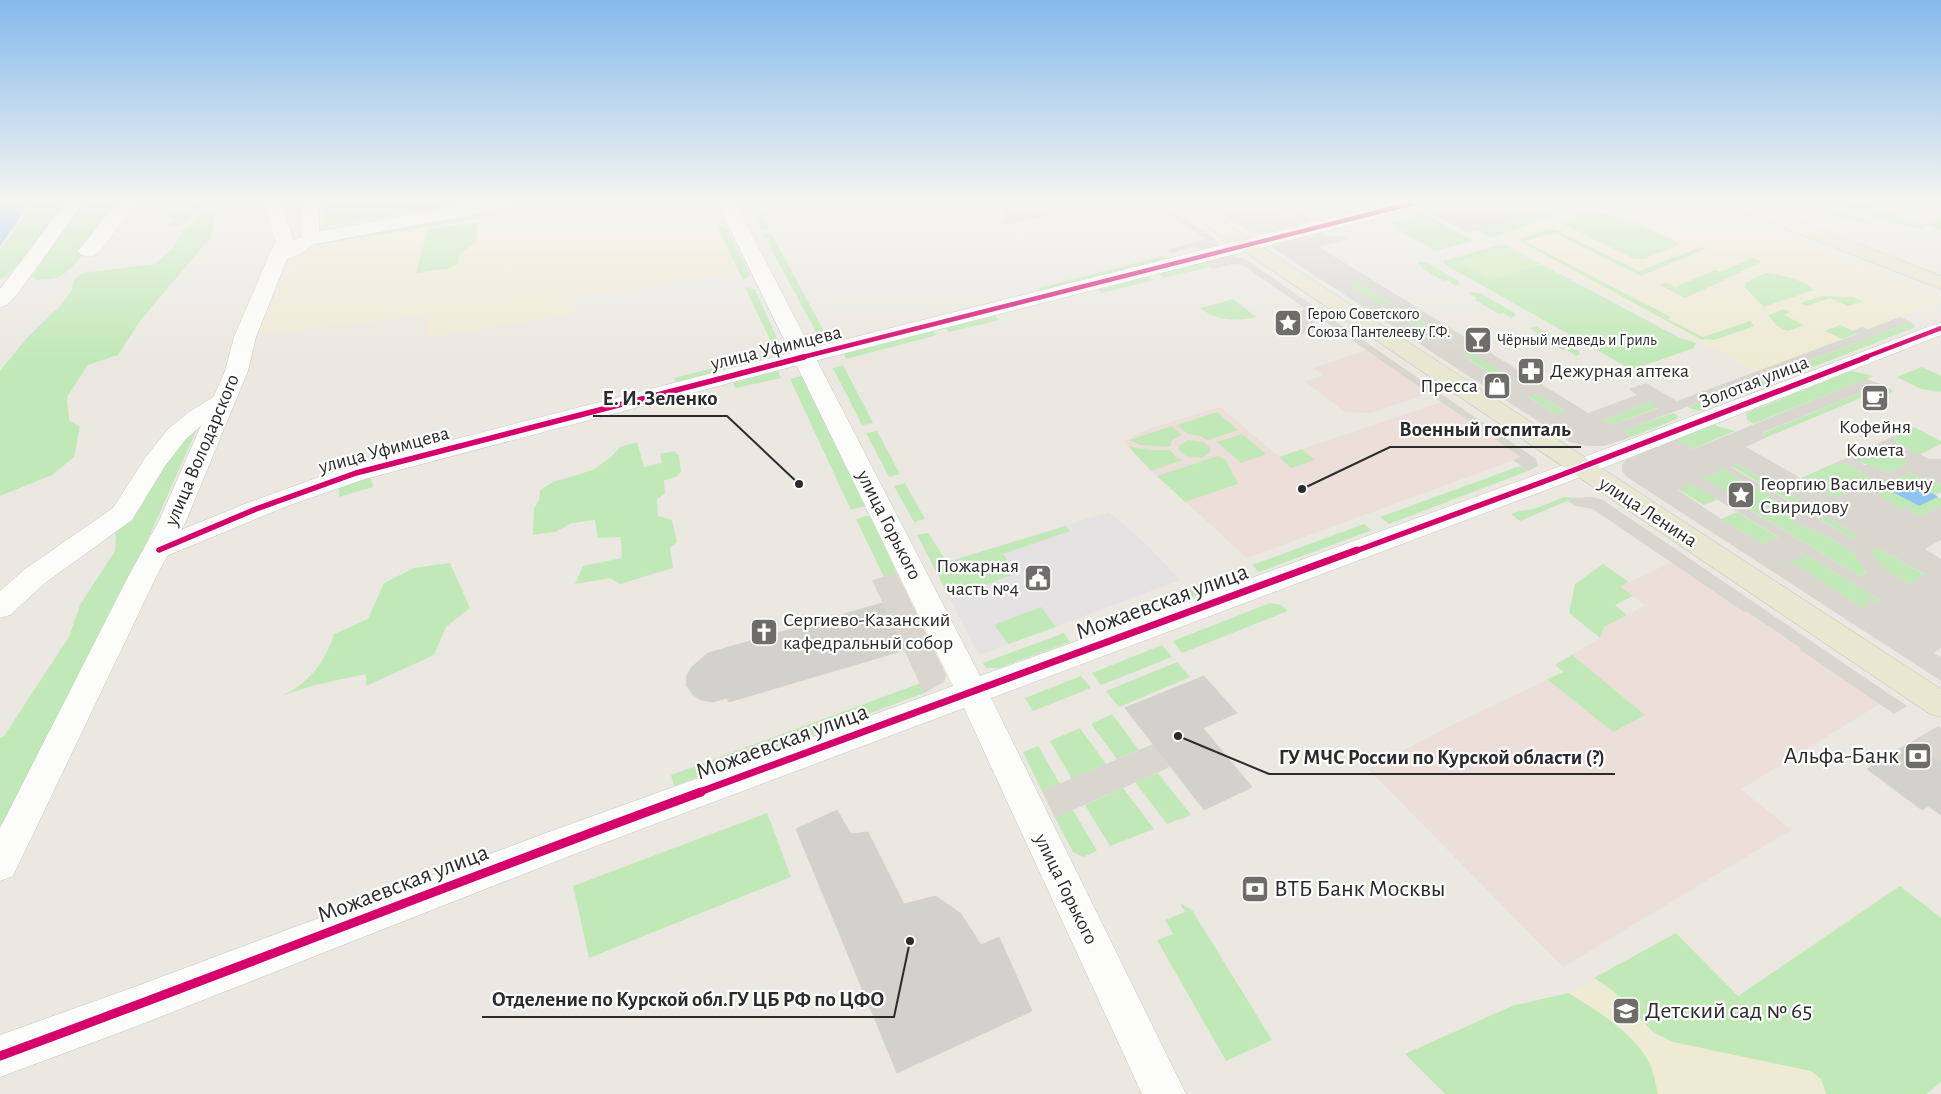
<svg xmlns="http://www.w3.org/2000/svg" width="1941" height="1094" viewBox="0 0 1941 1094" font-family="'Alegreya Sans',sans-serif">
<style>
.industrial{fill:#e5e2e3}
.education{fill:#eeead4}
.medical{fill:#ecded8}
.green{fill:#c1e9b7}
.pitch{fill:#ccedb4}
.plaza{fill:#d8d6cf;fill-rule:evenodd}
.water{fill:#8fc3f1}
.building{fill:#d3d1cb;stroke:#d5d3cc}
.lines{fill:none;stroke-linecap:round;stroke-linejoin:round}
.street-casing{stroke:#c7c6c6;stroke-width:1}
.secondary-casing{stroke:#c7c6c6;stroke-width:1}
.primary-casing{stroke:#c5c5c1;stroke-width:1}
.street{fill:#fcfcfa;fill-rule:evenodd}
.secondary{fill:#fcfcfa;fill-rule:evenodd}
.primary{fill:#e8e7d2;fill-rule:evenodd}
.cycleway-far3-casing{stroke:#fff;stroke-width:7}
.cycleway-far2-casing{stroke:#fff;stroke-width:8}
.cycleway-far1-casing{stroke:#fff;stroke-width:10}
.cycleway-casing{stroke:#fff;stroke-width:12}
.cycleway-far3{stroke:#d6006c;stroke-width:4.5}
.cycleway-far2{stroke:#d6006c;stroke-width:5.5}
.cycleway-far1{stroke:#d6006c;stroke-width:7}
.cycleway{stroke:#d6006c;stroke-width:9}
.labels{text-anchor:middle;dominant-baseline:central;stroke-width:4.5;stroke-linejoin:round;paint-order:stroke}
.far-poi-label{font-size:16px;fill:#2b2b2b;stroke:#fff;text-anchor:start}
.street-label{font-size:20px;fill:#2b2b2b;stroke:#fff}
.poi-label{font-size:20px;fill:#2b2b2b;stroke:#fff;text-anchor:start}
.near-street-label{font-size:24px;fill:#2b2b2b;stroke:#fff}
.near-poi-label{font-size:24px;fill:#2b2b2b;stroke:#fff;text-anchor:start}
.leader{fill:none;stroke:#2b2b2b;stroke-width:2}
.callout-dot{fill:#2b2b2b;stroke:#fff;stroke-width:2}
.callout-label{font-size:21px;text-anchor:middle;font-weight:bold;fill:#2b2b2b;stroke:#fff;stroke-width:4.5;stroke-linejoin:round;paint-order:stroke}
</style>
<rect width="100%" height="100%" fill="#eae8e0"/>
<path class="industrial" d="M1109 512 1145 543 1180 580 979 655 933 566Z"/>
<path class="education" d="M570 202H707L739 272 572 298 574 314 426 338 428 315 255 335 297 249 429 227 570 206Z
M1469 202H1699L1941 298V301L1757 372 1495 235 1480 239 1430 213Z
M1676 933 1757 1016 1906 1094H1445L1405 1054 1512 1006 1568 993Z"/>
<path class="medical" d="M1367 350 1429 393 1371 413 1345 412 1305 382 1323 375 1314 368Z
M1442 402 1522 457 1247 558 1141 461 1124 441 1151 428 1220 407 1279 457Z
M1674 561 1883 702 1741 789 1791 830 1563 967 1368 769 1450 726 1564 672 1555 665 1600 638 1604 627 1645 605 1620 587Z"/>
<path class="green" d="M34 202H65L57 211 29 259 15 267 6 276 0 278V250Z
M81 202H119C107 220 76 272 56 278 50 280 42 279 36 280L32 276Z
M197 202H210L181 225 164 227 175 219 163 218Z
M319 202H471L324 227 327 208 318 204Z
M748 202H756L769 229 761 230Z
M1541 202H1557L1569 208V210L1548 219 1491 238 1476 230 1490 226Z
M1829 202H1860L1922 225 1941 217V230L1928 225 1920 229 1878 219Z
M214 205 217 208 211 237 140 321 118 355 88 365 67 397 69 420 80 427 74 457 52 475 0 496V371L28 337 60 306 72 290 73 281 82 273 155 264 173 248 182 232Z
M1823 205 1872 223 1869 225 1851 218 1846 220 1814 209Z
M1593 212 1620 217 1676 241 1678 245 1644 259H1634L1565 225V222L1585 213Z
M483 213 482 218 307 246 317 242 363 233Z
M1425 214 1473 241 1435 251 1395 228 1399 226 1392 223Z
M478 222 477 241 460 254 457 265 447 269 416 273 428 229Z
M717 226 727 228 750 275 743 280Z
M1547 229 1556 230 1639 271 1700 247 1705 249 1641 276 1555 233 1524 241 1671 317 1668 319 1703 337 1750 321 1754 326 1714 340 1700 339 1518 240Z
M771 233 826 335 819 337 763 234Z
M1502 244 1509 247 1459 262 1491 280 1541 264 1680 338 1696 343 1694 348 1634 369 1625 366 1444 264V261Z
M1163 256 1168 260 1043 292 1038 288Z
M1753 258 1762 262C1736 273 1712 287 1685 298L1659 285 1665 282 1675 287 1715 270 1720 272Z
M1203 262 1209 267 1164 278 1160 275 1162 272Z
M1421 262 1428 263 1459 281 1460 285 1456 286 1447 280 1444 281 1421 268 1423 267 1417 263Z
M1765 273C1780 274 1802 279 1814 290L1763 307 1745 287 1746 282Z
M1148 277 1154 280 1102 293 1098 290Z
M1359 283 1392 304 1383 306 1350 285H1355Z
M745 287 755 289 780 345 773 346Z
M1473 292 1480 293 1515 313V316L1511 318 1503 313 1499 314 1475 300 1477 298 1469 293Z
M1822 296 1853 297 1863 301 1848 306 1830 298 1806 306 1800 303Z
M1233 299 1256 317C1236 322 1217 321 1200 308Z
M1784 309 1790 312 1784 315 1804 325 1787 331 1777 326 1768 315Z
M1411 315 1448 338 1439 341 1402 318Z
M995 316 999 320 949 332 945 328Z
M1911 322 1916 327 1699 411 1687 407Z
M1840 325 1858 333 1842 339 1825 331Z
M1537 327 1579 351 1580 354 1576 356 1566 349 1562 350 1535 335 1538 333 1530 328Z
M933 331 937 335 846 359 844 354Z
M1471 352 1512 378 1503 381 1462 355Z
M765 355 767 359 676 382 674 378Z
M843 365 873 423 862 425 833 368Z
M1922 367 1941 376V392L1921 389 1897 377Z
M778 371 781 378 735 388 733 383Z
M1851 371 1874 376 1753 424 1747 419 1746 413Z
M802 376 866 506 851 510 790 379Z
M1881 384 1894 391 1887 394 1880 390 1767 437 1761 434Z
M1535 392 1566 412 1557 415 1526 395 1529 396Z
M1650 402 1660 407 1612 425 1604 420Z
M1217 412 1238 430 1208 440 1200 436 1188 434 1177 425Z
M1673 413 1678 416 1677 419 1631 437 1622 431Z
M201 420 145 546 114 603 0 836V738L4 736 69 637 80 605 115 551 116 536 112 526 158 468Z
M1713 425 1735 431 1692 449 1677 439Z
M1172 426 1182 435 1172 440 1170 447 1141 445 1129 440Z
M1914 427 1941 441V444L1919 455 1892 440V437Z
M877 431 900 474 889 477 866 433Z
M1242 434 1266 454 1241 463 1217 442Z
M1188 440 1203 442 1210 448V452L1202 458 1186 456 1179 450V446Z
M637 442 644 467 662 463 660 454 674 451 679 456 681 472 676 477 664 480 665 494 657 499 658 516 672 520 677 542 670 548 673 568 620 584 610 578 575 584 583 566 622 558 621 537 598 538 595 520 572 523 555 532 533 535 534 508 539 501 540 490 553 482 593 470 611 457 620 447Z
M1874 445 1909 463 1889 473C1878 467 1857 464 1851 456Z
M1128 446 1149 450H1170L1176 457 1183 460 1151 471Z
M1302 449 1315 460 1291 468 1279 457Z
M1218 456 1226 460 1238 484 1185 502 1157 476Z
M1846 462 1873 480 1836 498 1801 478 1835 463 1839 465Z
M1737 464 1859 536 1853 539 1731 466Z
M1520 466 1528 471 1389 524 1380 517Z
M1723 469 1793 510 1794 523 1825 535 1854 553 1867 571 1859 576 1747 508 1751 507 1704 478Z
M1910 472 1922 479 1925 477 1941 485V492L1935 495 1910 481 1919 506 1938 497 1941 498V506L1920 516 1906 508 1903 510 1881 498 1873 490Z
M370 474 373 487 339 497V484Z
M905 483 925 519 914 522 894 486Z
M1692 483 1718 499 1704 505 1678 489Z
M1564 497 1574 498 1520 521 1511 514 1520 511 1534 509Z
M1737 512 1778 537 1762 544 1721 519Z
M870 515 897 573 884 577 856 519Z
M1364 524 1372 530 1259 572 1252 565Z
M1066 526 1070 531 1003 554 1017 573C998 579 960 598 943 585L917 535 928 533 947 562Z
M1878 548 1925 575 1909 584 1881 567 1870 552Z
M1803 553 1880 600 1865 609 1787 560Z
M450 563 470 608 446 627 434 655 366 686V674L315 685 281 696C309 684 325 662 334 634L368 619 384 583 414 568Z
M1603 564 1629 582 1620 587 1633 596 1615 605 1627 615 1604 627 1600 638 1569 613 1575 584Z
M1236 571 1243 578 1192 597 1185 590Z
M1270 603 1281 605 1288 611 1182 653 1173 641Z
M1041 607 1056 627 1008 644 994 625Z
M1064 633 1070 642 999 668H986L983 663Z
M1162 645 1172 657 1101 685 1092 673Z
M1572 655 1645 715 1613 732 1547 679 1564 672 1555 665Z
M1177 662 1190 677 1119 707 1106 691Z
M1081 676 1091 688 1033 711 1025 698Z
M921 683 924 693 674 786 671 775Z
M1112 714 1139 750 1117 759 1091 724Z
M1080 728 1106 764 1072 779 1050 741Z
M1038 746 1060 784 1042 791 1023 752Z
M1158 773 1191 815 1167 824 1135 782Z
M1123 788 1154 829 1110 846 1085 805Z
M1073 810 1097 851 1083 857 1073 852 1055 818Z
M767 813 791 877 589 958 573 886Z
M1900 886 1941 918V1082L1926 1094H1826L1821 1079 1811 1071 1673 1042 1653 1032 1613 991 1594 978 1676 933 1738 996Z
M1180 903 1192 910 1272 1040 1226 1061 1157 940 1173 934 1165 920 1185 912Z
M1568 993C1595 1009 1639 1036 1651 1067 1654 1076 1656 1085 1658 1094H1445L1405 1054 1512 1006Z"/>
<path class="pitch" d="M1509 247 1541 264 1490 280 1459 262Z"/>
<path class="plaza" d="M1150 202H1160L1215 239 1220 245 1203 251 1196 246 1171 253 1167 250 1206 239Z
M1203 202H1222L1232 208 1240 206 1235 202H1255L1282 219 1302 212 1315 220 1299 224 1298 228 1271 234 1256 233 1245 229Z
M1319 231 1328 237 1340 235 1347 239 1319 247 1588 413 1637 395 1629 389 1646 383 1677 401 1857 334 1851 331 1862 327 1868 329 1900 317 1911 322 1623 431 1631 437 1604 446H1587L1570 442 1559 435 1273 248 1275 243ZM1359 283 1391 303 1383 306 1351 286ZM1412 315 1446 337 1447 338 1438 340 1404 318ZM1472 353 1510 377V378L1502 381 1463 356ZM1536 393 1565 411 1557 415 1527 396H1532ZM1650 402 1659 408 1612 425 1604 420Z
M1230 255 1245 259 1536 459 1538 466 1528 471 1513 460 1521 457 1323 320 1308 324 1316 330 1299 335 1275 318 1306 309 1243 265 1233 264 1213 269 1203 262Z
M1866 379 1881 384 1762 433 1767 437 1746 447 1836 498 1873 480 1846 462 1839 465 1835 463 1851 456 1864 465H1871L1889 473 1908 463 1874 445 1892 437 1895 442 1929 459H1941V485L1926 477 1922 479 1910 472 1873 490 1885 497 1882 498 1903 510 1906 508 1920 516 1941 506V540L1925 549 1941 559V648L1934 653 1941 657V681L1627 477 1622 471V465L1626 460 1677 439 1693 449ZM1737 464 1859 536 1853 539 1731 467ZM1723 469 1792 510 1790 512 1794 523 1825 535 1854 553 1867 572 1859 576 1748 509 1751 506 1704 478ZM1692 484 1777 536 1778 537 1762 544 1721 519 1678 490ZM1878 548 1924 574V575L1909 584 1882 567 1870 552ZM1803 553 1880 600 1877 602 1866 598 1864 600 1868 606 1865 609 1788 560 1791 559 1800 561 1804 559 1800 554Z
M1593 497 1603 500 1907 706 1894 714 1799 649 1801 648 1746 611 1744 612 1593 509 1576 506 1568 501 1574 498Z
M897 573 946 675 944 682 924 693 872 580Z
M1938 726 1941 728V763L1911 742Z
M1153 744 1170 767 1055 818 1042 791Z"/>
<path class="water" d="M0 202H31L0 246Z
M1910 481 1935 495 1938 497 1919 506 1891 491Z"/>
<path class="building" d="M1009 202H1068L1069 211 1003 225Z
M1473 202H1554L1555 209 1468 232 1432 213Z
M882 603 905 650 729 702 727 698 713 702 701 700 693 695 686 685 687 675 692 667 708 653Z
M1204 676 1237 713 1203 728 1252 787 1204 810 1125 708Z
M1911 742 1941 763V815L1928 806 1922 810 1867 769Z
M837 810 851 834 868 832 904 904 936 896 961 914 981 945 999 937 1032 1011 897 1073 796 829Z"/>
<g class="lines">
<g class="street-casing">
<path id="street" d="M66 202H84L18 293 7 305 0 307V289Z
M117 202H135C127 214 104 251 93 256 89 257 85 256 81 255L78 251Z
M263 202H281L294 242 286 259 279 261 272 259 269 255 276 242Z
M481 202H521L518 206 512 207 310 245 303 243 301 239 303 235 310 233Z
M1395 202H1427L1424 206 787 368 365 479 290 505 159 559 149 557 145 550 149 543 247 503 347 467 771 358Z
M223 394 231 396 235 401 231 406 205 422 186 439 165 466 132 520 45 583 10 615 0 618V591L25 569 113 508 145 458 168 429 189 412 215 396Z"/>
</g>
<g class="secondary-casing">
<path id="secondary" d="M301 202H319V239L302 253 287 259 256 337 248 371 186 521 157 575 13 876 0 881V828L129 575 159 521 225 371 234 337 269 255C274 248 292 242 301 237Z
M717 202H735L980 676 1547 471 1941 322V335L1565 483 991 698 1186 1094H1142L964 708 572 855 137 1026 0 1077V1035L137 986 546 833 953 686Z"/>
</g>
<g class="primary-casing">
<path id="primary" d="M1171 202H1193L1941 689V717L1930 714Z
M1724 202H1750L1941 276V289L1727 206Z"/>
</g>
<use href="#street" class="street"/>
<use href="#secondary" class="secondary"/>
<use href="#primary" class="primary"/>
<g class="cycleway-far3-casing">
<path id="cycleway-far3" d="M799 358 1418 202
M1863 358 1941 328"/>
</g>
<g class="cycleway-far2-casing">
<path id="cycleway-far2" d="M159 550 256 509 356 473 804 357
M1353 552 1556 477 1867 357"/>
</g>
<g class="cycleway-far1-casing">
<path id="cycleway-far1" d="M697 793 1357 550"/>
</g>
<g class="cycleway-casing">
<path id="cycleway" d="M0 1056C234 970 466 878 701 792"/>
</g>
<use href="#cycleway-far3" class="cycleway-far3"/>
<use href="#cycleway-far2" class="cycleway-far2"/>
<use href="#cycleway-far1" class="cycleway-far1"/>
<use href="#cycleway" class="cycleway"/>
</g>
<linearGradient id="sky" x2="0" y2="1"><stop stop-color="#84baec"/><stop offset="0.57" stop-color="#f6f5f1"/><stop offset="1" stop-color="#f6f5f1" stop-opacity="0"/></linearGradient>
<rect width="1941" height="356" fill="url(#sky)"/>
<defs>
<g id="sight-square" transform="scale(1.4375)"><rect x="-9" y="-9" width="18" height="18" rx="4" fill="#6e6d6a" stroke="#fff"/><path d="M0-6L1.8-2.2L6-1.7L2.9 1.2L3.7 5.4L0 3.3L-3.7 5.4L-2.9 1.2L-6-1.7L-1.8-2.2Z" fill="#fff"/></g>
<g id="bar-square" transform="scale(1.4375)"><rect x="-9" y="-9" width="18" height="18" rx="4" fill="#6e6d6a" stroke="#fff"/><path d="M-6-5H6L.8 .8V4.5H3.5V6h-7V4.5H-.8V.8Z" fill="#fff"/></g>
<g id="pharmacy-square" transform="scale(1.4375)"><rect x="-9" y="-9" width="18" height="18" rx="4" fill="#6e6d6a" stroke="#fff"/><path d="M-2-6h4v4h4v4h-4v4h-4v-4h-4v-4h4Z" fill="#fff"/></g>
<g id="shop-square" transform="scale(1.4375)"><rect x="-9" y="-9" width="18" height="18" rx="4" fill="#6e6d6a" stroke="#fff"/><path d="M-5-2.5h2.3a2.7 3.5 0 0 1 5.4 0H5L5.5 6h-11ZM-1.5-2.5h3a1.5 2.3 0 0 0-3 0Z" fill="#fff"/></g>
<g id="cafe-square" transform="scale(1.4375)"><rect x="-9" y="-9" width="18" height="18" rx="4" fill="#6e6d6a" stroke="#fff"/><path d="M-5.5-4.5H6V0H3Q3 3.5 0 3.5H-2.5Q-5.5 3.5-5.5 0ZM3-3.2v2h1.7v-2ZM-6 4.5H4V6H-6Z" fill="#fff"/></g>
<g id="civic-square" transform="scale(1.4375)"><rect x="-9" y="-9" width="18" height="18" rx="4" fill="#6e6d6a" stroke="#fff"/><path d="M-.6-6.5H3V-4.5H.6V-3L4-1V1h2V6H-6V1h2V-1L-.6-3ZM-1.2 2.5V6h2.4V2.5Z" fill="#fff"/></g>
<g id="church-square" transform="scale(1.4375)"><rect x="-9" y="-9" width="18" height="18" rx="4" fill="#6e6d6a" stroke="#fff"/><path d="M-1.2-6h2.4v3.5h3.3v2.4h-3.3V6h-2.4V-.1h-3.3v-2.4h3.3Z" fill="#fff"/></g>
<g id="bank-square" transform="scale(1.4375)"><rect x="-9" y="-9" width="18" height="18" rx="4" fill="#6e6d6a" stroke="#fff"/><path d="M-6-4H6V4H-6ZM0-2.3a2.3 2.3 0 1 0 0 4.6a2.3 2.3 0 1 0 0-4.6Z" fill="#fff"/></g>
<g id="school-square" transform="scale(1.4375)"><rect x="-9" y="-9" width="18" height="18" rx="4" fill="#6e6d6a" stroke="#fff"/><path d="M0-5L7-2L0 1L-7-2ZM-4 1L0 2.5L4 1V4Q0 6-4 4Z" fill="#fff"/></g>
</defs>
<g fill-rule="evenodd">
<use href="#sight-square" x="1288" y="323"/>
<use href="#bar-square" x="1478" y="340"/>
<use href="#pharmacy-square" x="1531" y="371"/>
<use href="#shop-square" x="1497" y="386"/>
<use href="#cafe-square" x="1875" y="398"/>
<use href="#sight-square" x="1741" y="495"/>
<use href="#civic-square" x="1038" y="578"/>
<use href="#church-square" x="764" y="632"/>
<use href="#bank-square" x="1918" y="756"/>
<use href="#bank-square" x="1255" y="889"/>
<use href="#school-square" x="1626" y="1011"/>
</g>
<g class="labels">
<g class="far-poi-label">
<text x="1307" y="314">Герою Советского<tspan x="1307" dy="18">Союза Пантелееву Г.Ф.</tspan></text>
<text x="1497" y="340">Чёрный медведь и Гриль</text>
</g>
<g class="street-label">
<text transform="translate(776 348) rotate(-14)">улица Уфимцева</text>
<text transform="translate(1754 382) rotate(-21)">Золотая улица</text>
<text transform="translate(202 450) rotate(-67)">улица Володарского</text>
<text transform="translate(384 450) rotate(-15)">улица Уфимцева</text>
<text transform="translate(1648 512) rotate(33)">улица Ленина</text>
<text transform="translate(889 525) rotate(63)">улица Горького</text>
<text transform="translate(1066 889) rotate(64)">улица Горького</text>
</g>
<g class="poi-label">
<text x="1550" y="371">Дежурная аптека</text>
<text x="1478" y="386" text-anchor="end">Пресса</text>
<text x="1875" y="427" text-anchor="middle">Кофейня<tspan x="1875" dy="23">Комета</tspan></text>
<text x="1760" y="484">Георгию Васильевичу<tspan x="1760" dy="23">Свиридову</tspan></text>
<text x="1019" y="566" text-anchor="end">Пожарная<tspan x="1019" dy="23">часть №4</tspan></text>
<text x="783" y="620">Сергиево-Казанский<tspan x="783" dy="23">кафедральный собор</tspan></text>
</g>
<g class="near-street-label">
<text transform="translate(1162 602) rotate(-20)">Можаевская улица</text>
<text transform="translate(782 742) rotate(-20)">Можаевская улица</text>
<text transform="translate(403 884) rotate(-21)">Можаевская улица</text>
</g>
<g class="near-poi-label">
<text x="1899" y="756" text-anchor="end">Альфа-Банк</text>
<text x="1274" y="889">ВТБ Банк Москвы</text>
<text x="1645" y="1011">Детский сад № 65</text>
</g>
</g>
<path class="leader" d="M799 484L727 416H593M1302 489L1390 447H1581M1178 736L1269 774H1615M910 941L894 1017H482"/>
<g class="callout-dot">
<circle cx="799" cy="484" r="5"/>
<circle cx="1302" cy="489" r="5"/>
<circle cx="1178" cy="736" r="5"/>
<circle cx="910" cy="941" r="5"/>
</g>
<g class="callout-label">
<text x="660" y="405">Е. И. Зеленко</text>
<text x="1485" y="436">Военный госпиталь</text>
<text x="1442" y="764">ГУ МЧС России по Курской области (?)</text>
<text x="688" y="1006">Отделение по Курской обл.ГУ ЦБ РФ по ЦФО</text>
</g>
</svg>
